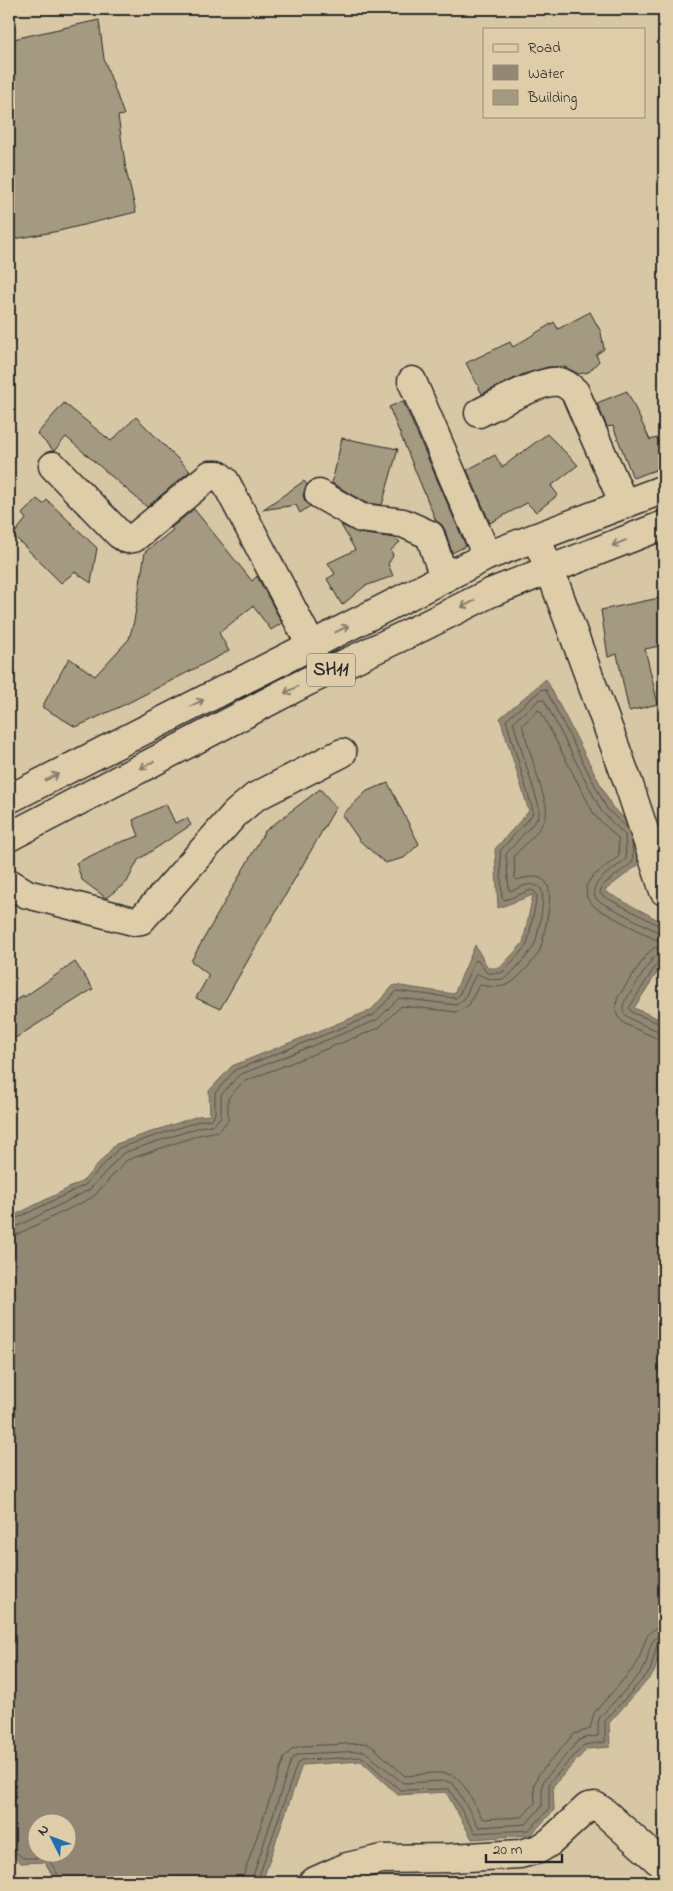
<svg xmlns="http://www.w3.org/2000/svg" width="673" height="1891" viewBox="0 0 673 1891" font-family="'Indie Flower',sans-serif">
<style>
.water{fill:#918773;stroke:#686256;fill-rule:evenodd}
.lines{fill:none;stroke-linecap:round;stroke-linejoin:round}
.shore{stroke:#545048;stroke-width:1}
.building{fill:#a49981;stroke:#2b2b2b}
.minor-casing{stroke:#2b2b2b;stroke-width:31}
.major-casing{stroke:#2b2b2b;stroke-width:31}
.minor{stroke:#dfcdaa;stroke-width:28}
.major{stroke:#dfcdaa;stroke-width:28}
.oneway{stroke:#857c6a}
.labels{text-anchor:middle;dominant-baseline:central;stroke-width:5;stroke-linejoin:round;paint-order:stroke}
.shield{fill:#dfcdaa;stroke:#615c51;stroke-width:1}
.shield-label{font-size:19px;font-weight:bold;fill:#2b2b2b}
</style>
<rect width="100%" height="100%" fill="#d8c7a5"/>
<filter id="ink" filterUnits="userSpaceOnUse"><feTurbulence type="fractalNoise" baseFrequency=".02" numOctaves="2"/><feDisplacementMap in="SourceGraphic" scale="10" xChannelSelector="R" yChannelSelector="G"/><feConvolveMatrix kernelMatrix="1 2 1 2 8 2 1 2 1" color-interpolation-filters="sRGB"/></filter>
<g filter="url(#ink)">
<path class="water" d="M546 679 612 807 636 829 638 865 604 891 664 923V962L634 1008 664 1021V1638L654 1673 609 1723 610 1747 587 1749 553 1786 554 1810 531 1835 472 1839 446 1792 398 1795 361 1761 302 1765 262 1882H56L45 1862 21 1863 9 1852V1218L83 1181 116 1144 198 1116 210 1115 209 1091 232 1066 371 1010 394 985 454 994 475 945 488 968H500L523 943 533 895 498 908 495 849 529 811 500 718ZM38 1824H68V1854H38Z"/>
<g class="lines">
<path class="shore" d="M632 842 633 862 602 886 600 893 603 896 660 926 664 927
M664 946 654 948 647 954 618 997 615 1008 618 1017 625 1024 656 1038 664 1039
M664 954 658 955 653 958 625 1001C623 1005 622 1008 624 1013 628 1020 656 1031 664 1032
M664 960 658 962 629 1008 633 1013 664 1025
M9 1222 85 1185 119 1148 199 1121 212 1119 215 1114V1093L235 1070 374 1015 396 991 456 998 459 995 475 960 478 961 487 973H500L504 971 527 945 537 897 535 892 531 890 505 900 502 898 500 851 532 815 533 811 506 720 542 689 546 690 607 809 627 828
M9 1228 16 1227 89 1190 123 1153 200 1127 215 1124 221 1116V1095L239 1075 377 1020 399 998 456 1005 464 999 476 974C485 976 493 983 505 978 511 975 531 952 534 946 538 935 546 899 541 889 532 880 522 887 511 891L509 890 506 854 537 819 539 814V807L513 722 540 699 544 700 602 812 625 835 626 859C616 869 579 886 600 902L658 932 664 933
M9 1236 18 1234 93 1197 127 1160 202 1134 219 1131 228 1120V1098L243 1082 379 1028 401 1006 458 1012 469 1005 479 985C488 986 500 989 509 984 517 980 537 958 540 950 543 942 544 932 546 924 551 898 557 867 517 880L515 878 514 856C526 842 550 825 546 805L522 725 538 710 541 712 595 816 618 838 619 856 591 878 586 886 587 898 596 908 654 939 664 941
M9 1849 13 1850 23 1858H48L60 1878V1882
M243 1882 244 1874 284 1758 292 1749 302 1746 366 1743 373 1747 405 1776C421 1775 450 1767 461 1782 470 1793 475 1807 483 1819L522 1817 535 1803 534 1785 539 1774 574 1734 590 1729 594 1713 637 1664 647 1636 654 1629 664 1627
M251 1882 291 1761 295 1756 300 1754 364 1751 403 1783 445 1781 453 1783 479 1827 526 1824 542 1806V1786L544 1780 579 1740 585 1738 598 1736V1723L600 1717C610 1705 640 1677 645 1666 650 1654 648 1636 664 1635
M257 1882 297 1764 302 1760 362 1757 400 1790 449 1789 475 1833 529 1830 549 1809V1783L584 1745 605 1742V1721L650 1671 657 1645 660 1642 664 1641"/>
</g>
<path class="building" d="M99 20 104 59 124 115 118 116 126 170 136 212 59 231 9 240V40Z
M590 312 601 332 604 349 596 355 599 361 589 372 579 374 565 367H548L524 374 482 394 466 363 510 342 513 347 554 322 558 329Z
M627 391 650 440 664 436V467L633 478 613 426 607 427 597 403Z
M403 401 466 546 452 553 445 530 442 525 436 521 389 407Z
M64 403 111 441 136 417 190 471 147 507 66 437 54 451 37 434Z
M547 434 578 465 551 486 558 495 536 512 527 503 490 523 467 470 495 455 502 467Z
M342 438 398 449 382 505 366 503 332 483Z
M304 481 307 485 303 495 305 501 310 506 300 513 296 505 262 510Z
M37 499 43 504 47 500 97 548 91 583 75 572 61 583 13 535 26 519 22 514Z
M194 509 252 581 257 576 282 623 271 630 253 606 219 633 229 651 126 704 76 727 42 707 69 658 95 676 129 639 134 621 145 552 173 530 171 528Z
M341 525 359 533 395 538 400 542 391 550 393 556 388 564 393 576 365 586 342 605 327 579 335 574 328 563 355 550Z
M664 597V645L645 649 658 704 629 711 617 654 608 657 601 610Z
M388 783 419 844 404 858 385 863 360 841 342 815 367 791Z
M320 789 336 807 220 1009 196 998 209 975 191 961 265 831Z
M166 804 175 823 187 818 191 825 138 860 127 882 106 898 82 880 76 863 115 844 139 836 133 820Z
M75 962 93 989 9 1042V1005L23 995 24 997Z"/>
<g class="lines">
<g class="minor-casing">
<path id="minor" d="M412 381 487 556
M479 413C496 405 541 379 559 382 565 383 570 387 575 392L624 504
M53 466 119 534 127 539 134 538 210 475H218L225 481 311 645
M319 494 361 518 403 523 430 535 444 578
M536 538 550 570 628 782 664 891
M9 883 27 894 133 921 141 920 235 814 255 797 342 753
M313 1882 347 1867 382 1859 451 1858 520 1854 539 1849 550 1842 588 1807 595 1806 604 1812 664 1866"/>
</g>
<g class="major-casing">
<path id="major" d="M9 799 487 556 664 489
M9 837 306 682 424 626 490 593 664 525"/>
</g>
<use href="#minor" class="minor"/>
<use href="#major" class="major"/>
</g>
<defs><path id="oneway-shaft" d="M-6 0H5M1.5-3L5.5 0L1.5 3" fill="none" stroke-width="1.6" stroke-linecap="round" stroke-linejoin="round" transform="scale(1.25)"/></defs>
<g class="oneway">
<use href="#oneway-shaft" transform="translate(619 543) rotate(158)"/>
<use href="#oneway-shaft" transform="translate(468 604) rotate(153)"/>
<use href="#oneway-shaft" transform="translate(342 629) rotate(-27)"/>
<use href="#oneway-shaft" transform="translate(291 690) rotate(152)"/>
<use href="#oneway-shaft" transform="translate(197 703) rotate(-27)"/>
<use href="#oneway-shaft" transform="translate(147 765) rotate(152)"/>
<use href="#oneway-shaft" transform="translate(52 777) rotate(-27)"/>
</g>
</g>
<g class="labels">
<rect class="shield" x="307" y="653.5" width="48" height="33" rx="4"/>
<g class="shield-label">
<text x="331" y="670">SH11</text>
</g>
</g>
<rect width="673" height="1891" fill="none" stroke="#dfcdaa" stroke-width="30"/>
<rect x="15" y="15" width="643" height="1861" fill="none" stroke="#2b2b2b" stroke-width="2" filter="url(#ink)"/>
<rect x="483" y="28" width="162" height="90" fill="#dfcdaa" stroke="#978c77"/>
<rect x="493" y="44" width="25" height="8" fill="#dfcdaa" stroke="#978c77"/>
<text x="528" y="52" font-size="15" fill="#2b2b2b">Road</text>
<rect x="493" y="65" width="25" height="15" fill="#918773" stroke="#978c77"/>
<text x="528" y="78" font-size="15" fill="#2b2b2b">Water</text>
<rect x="493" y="90" width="25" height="15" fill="#a49981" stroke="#978c77"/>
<text x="528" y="102" font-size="15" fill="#2b2b2b">Building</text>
<g transform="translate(52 1838) rotate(312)"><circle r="24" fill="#dfcdaa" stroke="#978c77"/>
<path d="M0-4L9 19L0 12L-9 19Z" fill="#1f6fb2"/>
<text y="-8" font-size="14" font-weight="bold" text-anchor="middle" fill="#2b2b2b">N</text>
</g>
<path d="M486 1854v8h76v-8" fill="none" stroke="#2b2b2b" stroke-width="2.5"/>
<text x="493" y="1854" font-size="15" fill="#2b2b2b" stroke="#dfcdaa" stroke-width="4" paint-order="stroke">20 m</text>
</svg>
